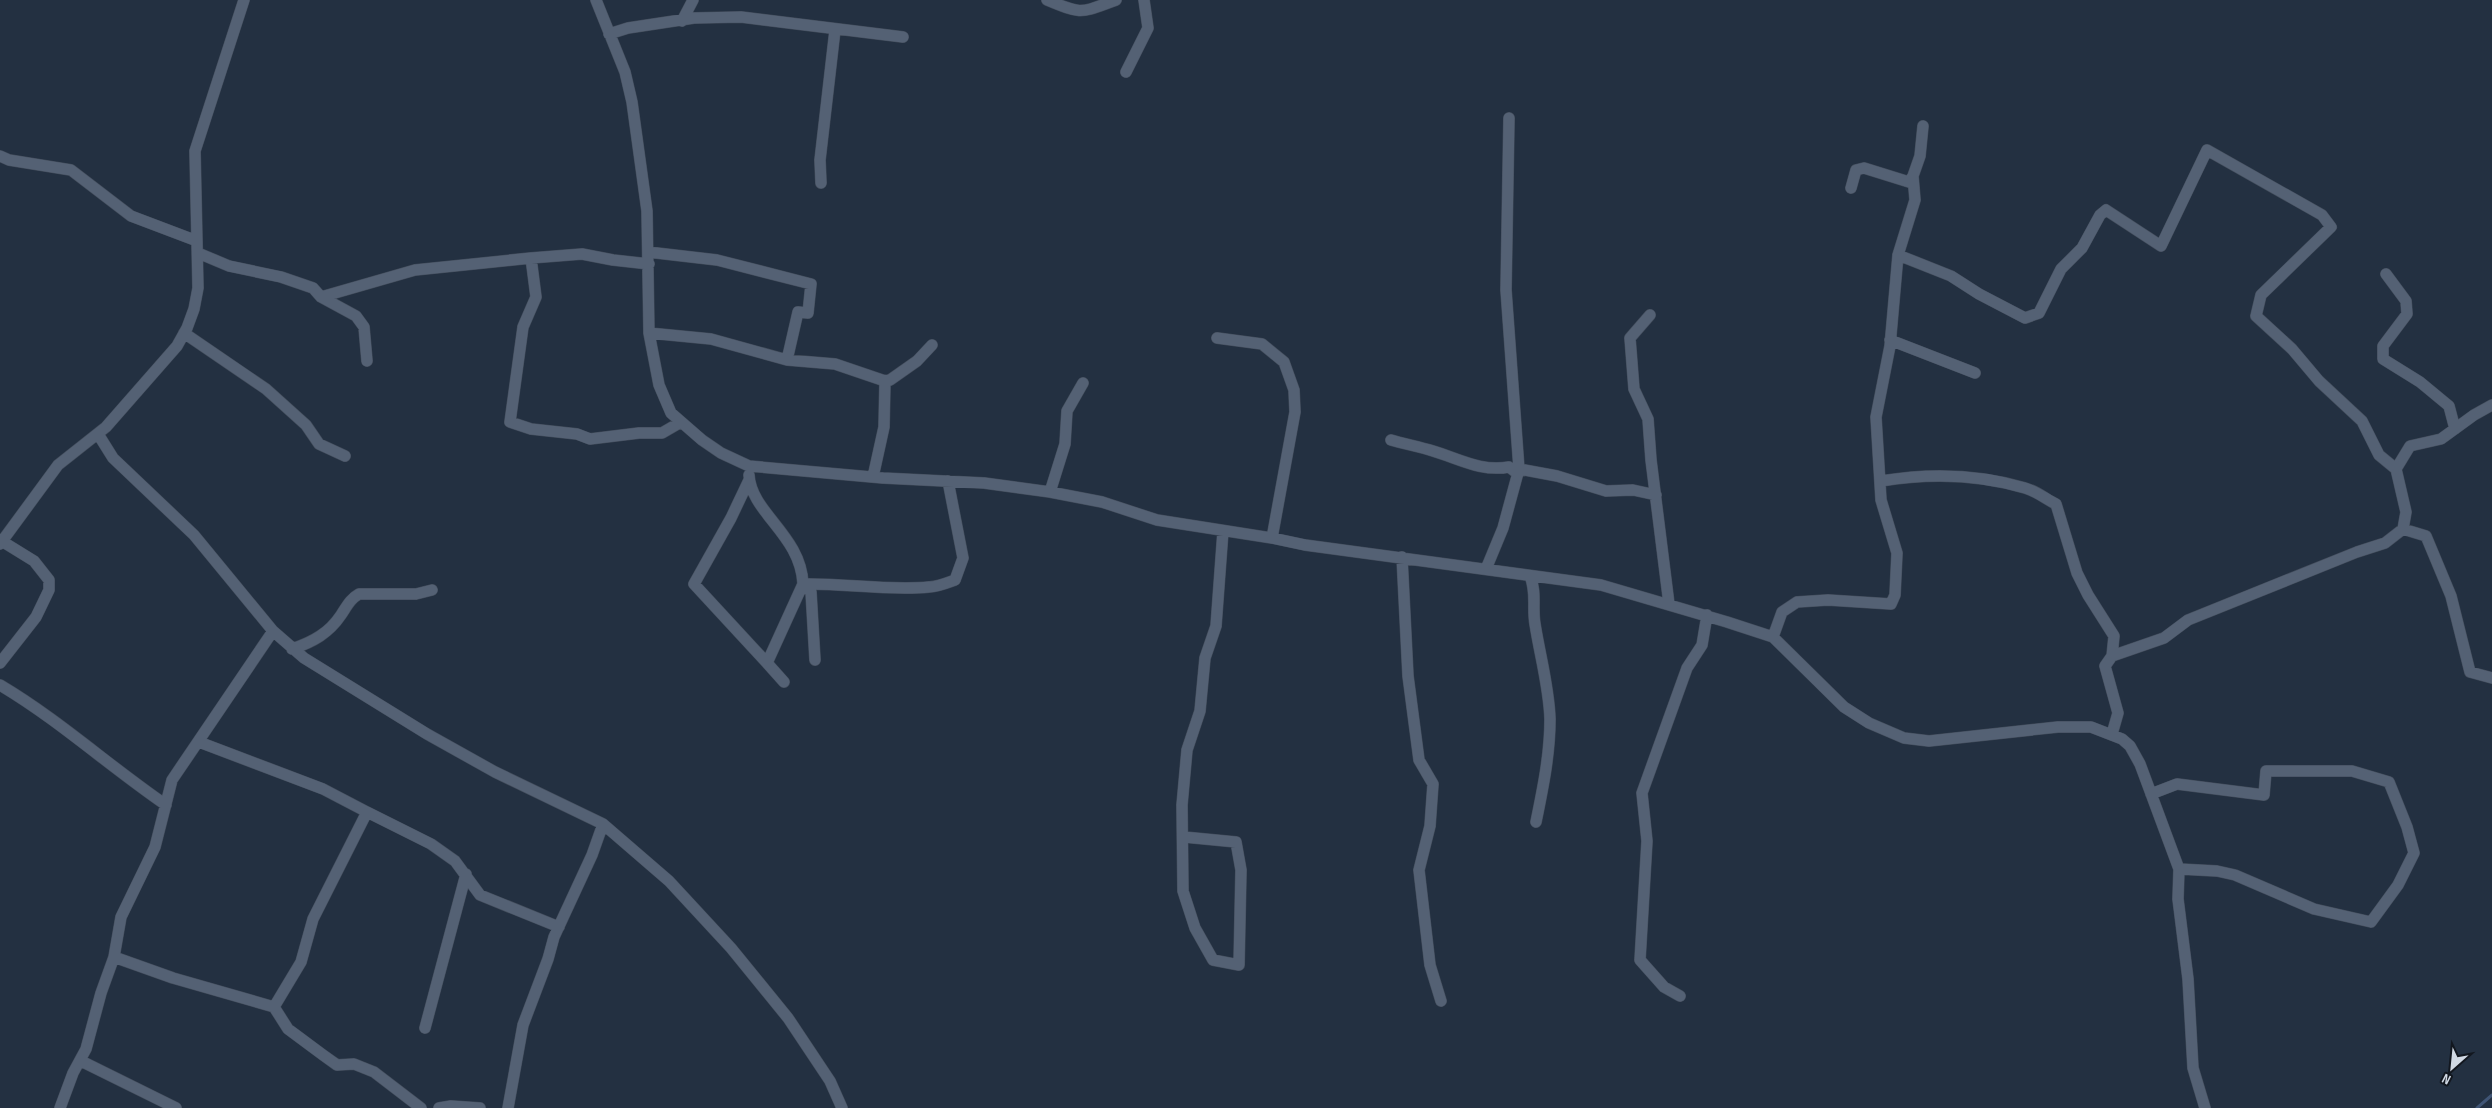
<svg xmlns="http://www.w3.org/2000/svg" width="2492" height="1108" viewBox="0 0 2492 1108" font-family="'Sofia Sans Condensed',sans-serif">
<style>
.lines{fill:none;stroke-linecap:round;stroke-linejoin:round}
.stream{stroke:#405575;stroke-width:3}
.minor-casing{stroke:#434d5c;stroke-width:12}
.minor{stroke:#546174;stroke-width:11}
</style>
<rect width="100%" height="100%" fill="#233041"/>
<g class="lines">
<path class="stream" d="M2477 1108 2492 1095"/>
<g class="minor-casing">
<path id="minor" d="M596 0 625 72 632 102 647 211 649 333 659 385 671 413 702 440 721 453 749 466 883 478 984 483 1050 492 1102 502 1157 520 1272 538 1305 545 1601 585 1727 622 1773 637 1844 707 1869 723 1904 738 1929 741 2058 727H2091L2122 739 2130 746 2140 764 2179 869 2178 899 2188 979 2193 1068 2205 1108
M1047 0C1083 15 1080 13 1116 0
M682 21 693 0
M609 34 628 28 694 18 741 17 903 37
M1126 72 1148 28 1144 0
M0 156 9 160 71 170 131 216 197 241
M821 183 820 160 835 30
M1851 188 1856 170 1864 168 1909 182 1913 176
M648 252 717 260 811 284 808 313 798 312 787 360
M198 253 229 266 281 277 313 288 321 297 356 316 364 327 367 361
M1898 255 1951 276 1979 294 2025 318 2039 313 2061 269 2082 248 2100 215 2106 210 2161 246 2207 150 2322 215 2331 227 2261 295 2256 316 2292 349 2319 381 2362 421 2379 455 2396 469
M649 264 613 260 582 254 531 258 536 297 523 327 510 422 531 429 577 434 590 439 639 433H662L681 422
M2386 274 2406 301 2407 314 2383 346V359L2420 382 2449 406 2455 429
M321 297 415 270 531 258
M1650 315 1630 338 1634 389 1648 419 1651 460 1669 604
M184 333 266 389 306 425 319 444 345 456
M649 333 711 339 787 360 835 364 885 381 890 380 917 361 932 345
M1217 338 1262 344 1284 362 1294 390 1295 412 1272 538
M1890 340 1975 373
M98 434 113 458 194 535 273 631 304 658 427 734 495 772 603 824 669 881 731 948 788 1018 830 1081 842 1108
M1391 440C1405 444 1420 447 1433 451 1460 459 1481 472 1509 467L1518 474
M1519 469 1557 476 1606 491 1633 490 1656 495
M749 475C751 513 801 535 803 584L811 592 815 660
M873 477 884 427 885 381
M749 480 731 518 694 584 767 663
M1881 481C1929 473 1978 474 2025 488 2036 491 2046 499 2056 504L2077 573 2088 595 2114 636 2112 656 2105 666 2118 713 2112 734
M1050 492 1065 444 1067 411 1083 383
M2403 529 2406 512 2396 469 2410 446 2441 439 2474 415 2492 405
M0 540 34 561 49 580V590L36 617 0 663
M0 544 58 465 106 427 177 346 187 328 194 309 198 288 195 151 244 0
M1402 557 1408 676 1419 760 1433 784 1430 826 1419 870 1430 965 1441 1001
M1486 569 1503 528 1519 469 1506 290 1509 118
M1530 576C1537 593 1532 607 1535 624 1540 656 1549 687 1550 719 1550 754 1543 788 1536 822
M1773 637 1782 612 1797 602 1828 600 1891 604 1895 595 1897 553 1881 500 1876 417 1890 346 1898 255 1915 200 1913 176 1920 156 1923 126
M292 649C313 642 329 633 341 615 347 606 350 599 359 594H416L432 590
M2112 656 2164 638 2188 620 2357 552 2385 543 2403 529 2426 536 2451 596 2470 672 2492 678
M784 682 767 663 803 584C845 583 887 591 929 587 937 587 947 583 955 580L963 558 948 481
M0 685C59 720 109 766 166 805
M199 742 323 789 367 812
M2151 794 2177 784 2264 795 2266 771H2352L2389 782 2407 827 2414 853 2398 885 2371 922 2314 909 2235 875 2217 871 2179 869
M1184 837 1236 842 1241 870 1239 965 1213 960 1195 928 1183 891 1182 805 1187 750 1200 711 1205 658 1216 626 1223 531
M114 957 173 978 274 1007 301 962 313 919 367 812 431 844 455 861 480 895 559 927
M1680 996 1664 987 1640 960 1647 841 1642 793 1687 668 1702 645 1707 615
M274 1007 288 1029 323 1055 337 1065 354 1064 374 1072 421 1108
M425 1028 466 874
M81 1061 176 1108
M60 1108 73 1073 86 1049 101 993 114 957 121 917 155 847 172 780 273 631
M439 1108 451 1106 480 1108
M508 1108 523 1025 548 959 554 937 592 855 603 824"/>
</g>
<use href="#minor" class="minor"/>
</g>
<g transform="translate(2452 1068) rotate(207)" stroke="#12171f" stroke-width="4" paint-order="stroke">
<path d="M0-4L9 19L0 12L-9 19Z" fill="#d1d9e4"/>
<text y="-8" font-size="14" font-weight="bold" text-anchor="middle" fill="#d1d9e4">N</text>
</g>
</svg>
